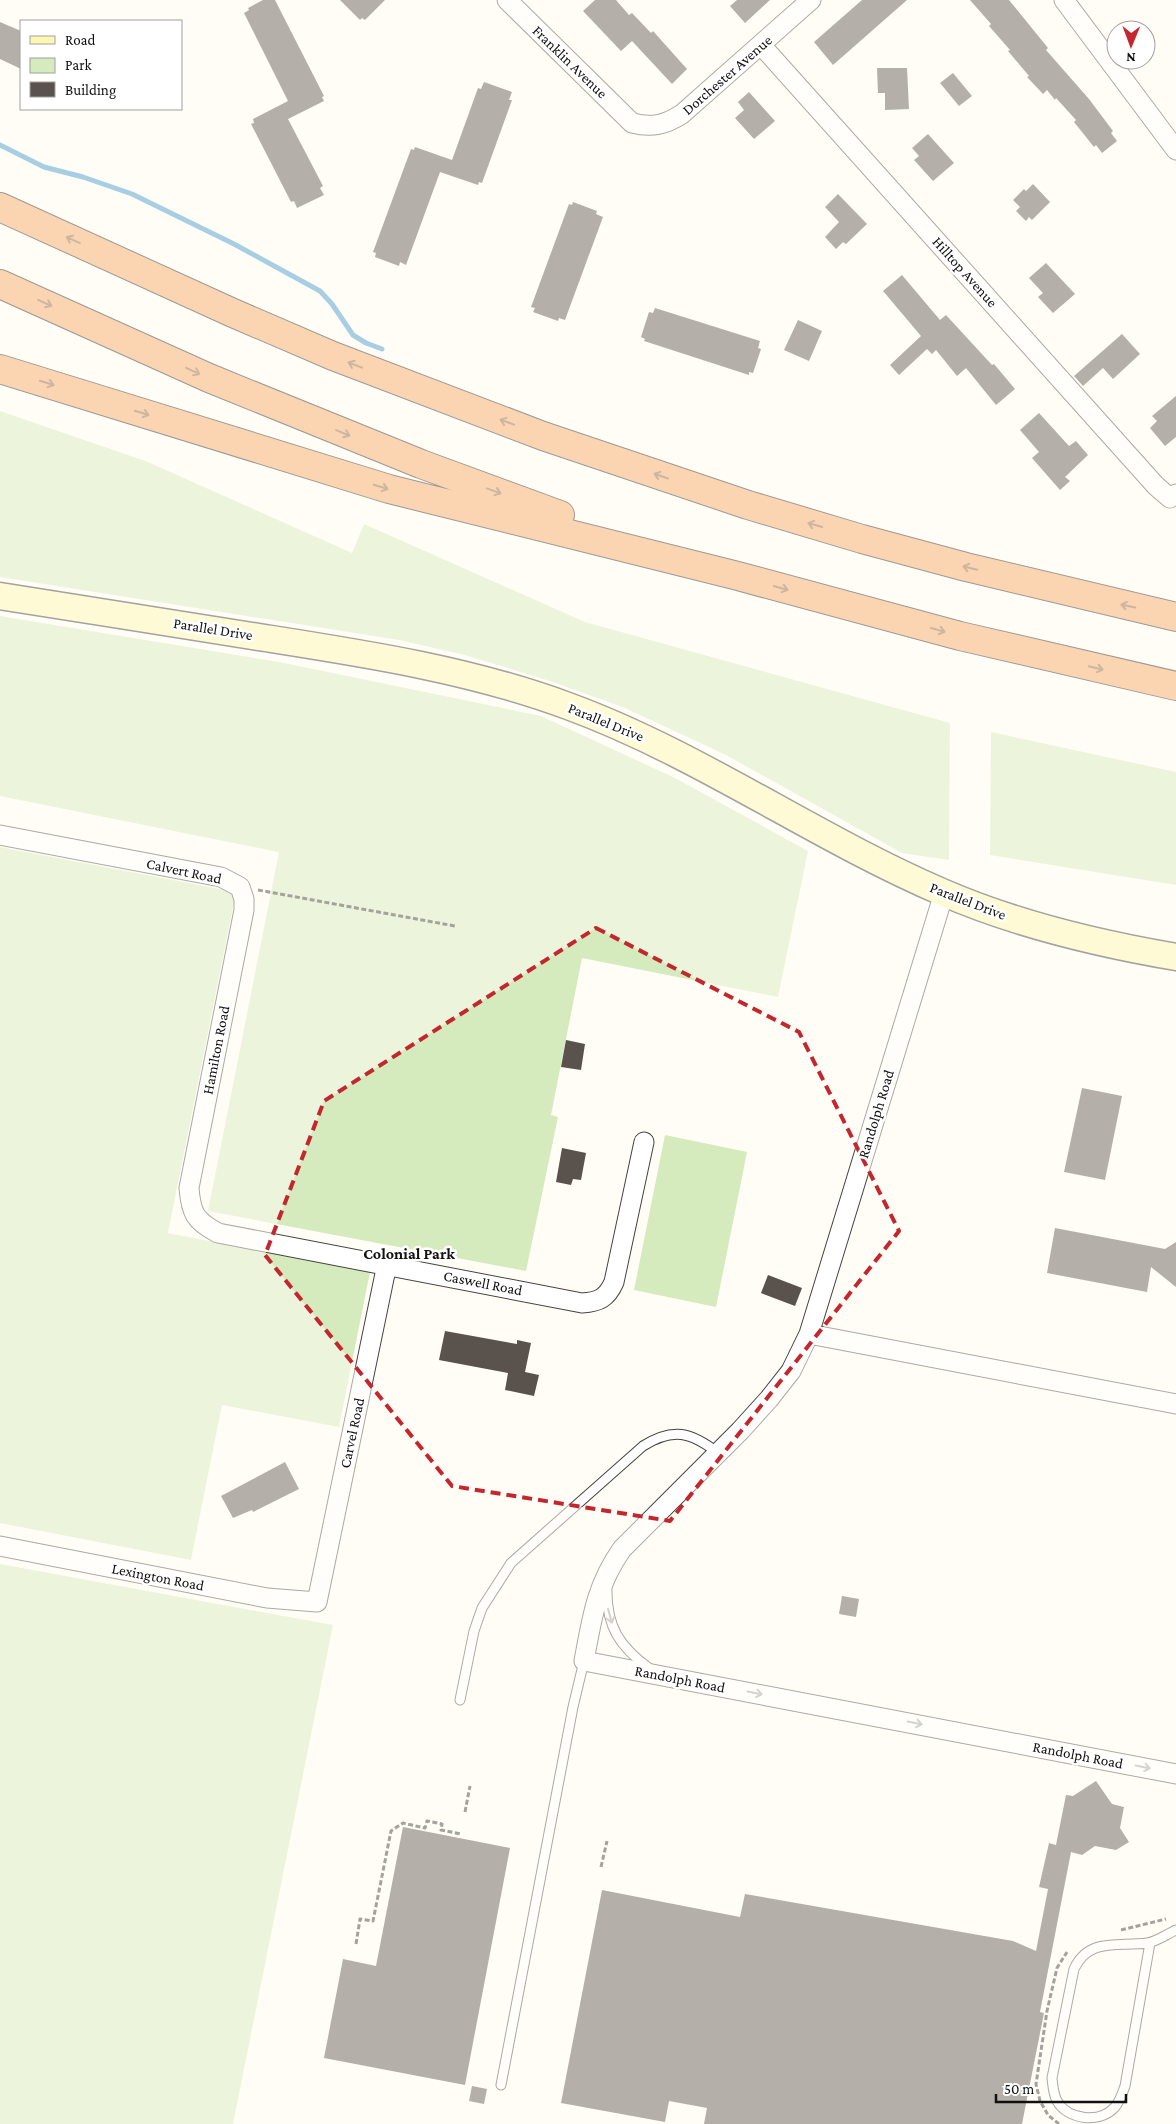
<svg xmlns="http://www.w3.org/2000/svg" width="1176" height="2124" viewBox="0 0 1176 2124" font-family="'Crimson Pro',serif">
<style>
.green{fill:#d5ebbd}
.lines{fill:none;stroke-linecap:round;stroke-linejoin:round}
.stream{stroke:#3f96cf;stroke-width:5}
.building{fill:#5a524d}
.lane-casing{stroke:#444;stroke-width:11}
.street-casing{stroke:#444;stroke-width:21}
.secondary-casing{stroke:#333;stroke-width:29}
.highway-casing{stroke:#222;stroke-width:30}
.path{stroke:#333;stroke-width:3;stroke-dasharray:5 2.5;stroke-linecap:butt}
.lane{stroke:#fff;stroke-width:9}
.street{stroke:#fff;stroke-width:19}
.secondary{stroke:#fff6b0;stroke-width:26}
.highway{stroke:#f5a25d;stroke-width:28}
.oneway{stroke:#8e613b}
.oneway2{stroke:#a0a0a0}
.marked{fill:none;stroke:#c4262e;stroke-width:4;stroke-dasharray:10 6;stroke-linejoin:round}
.labels{text-anchor:middle;dominant-baseline:central;stroke-width:5;stroke-linejoin:round;paint-order:stroke}
.street-label{font-size:15px;fill:#111;stroke:#fff}
.neighbourhood-label{font-size:16px;font-weight:bold;fill:#111;stroke:#fff}
</style>
<rect width="100%" height="100%" fill="#fffdf5"/>
<path class="green" d="M0 411 148 462 352 553 364 524 585 622 950 723 949 860 902 853 726 755 625 708 550 681 465 655 399 640 0 577Z
M0 616 279 662 541 716 675 778 808 851 778 997 582 958 551 1115 558 1117 526 1271 208 1211 279 852 0 796Z
M991 732 1176 772V885L990 855Z
M0 847 236 892 168 1233 370 1272 339 1427 222 1405 191 1560 0 1523Z
M665 1135 747 1152 716 1307 634 1290Z
M0 1564 333 1625 233 2124H0Z"/>
<g class="lines">
<path class="stream" d="M0 145 44 167 83 177 132 194 234 244 320 291 332 304 353 335 366 343 382 349"/>
</g>
<path class="building" d="M263 0H275L324 96 322 97 324 101 288 119 323 186 320 188 324 195 297 208 294 201 291 202 251 124 254 123 253 119 288 101 244 13 249 10 248 8Z
M340 0H385L365 20 362 18 360 20Z
M595 0H616L629 15 632 13 651 33 653 31 687 69 672 84 632 41 621 51 583 11Z
M737 0H770L745 23 730 6Z
M862 0H907L833 65 814 42Z
M970 0H1009L1048 48 1046 50 1089 99 1113 131 1111 133 1117 141 1102 153 1096 145 1094 147 1074 122 1076 120 1056 98 1055 100 1047 90 1043 94 1027 77 1029 76 1008 51 1010 50 989 26 991 24Z
M0 22 21 31V69L0 59Z
M877 68H907L909 109 885 110V93H878Z
M953 73 972 96 959 106 940 83Z
M484 82 512 92 509 100H512L482 183 479 182 478 185 440 172 406 265 400 262 399 266 375 257 376 253 373 252 411 149 414 150 415 147 452 160 478 88 481 89Z
M749 92 775 121 754 139 735 118 744 110 738 102Z
M928 134 954 163 933 181 914 160 919 156 912 148Z
M1033 184 1050 202 1032 220 1029 217 1026 221 1016 211 1020 207 1013 200 1024 189 1026 191Z
M838 194 867 224 846 244 843 242 836 249 825 237 839 222 825 207Z
M573 202 597 211 596 214 603 217 565 320 559 318 558 321 533 312 535 308 531 307 569 204 572 205Z
M1046 263 1075 294 1053 313 1038 297 1043 293 1029 278Z
M902 275 940 320 946 315 992 365 994 364 1015 389 996 405 966 368 957 376 936 350 932 354 927 349 899 375 890 365 921 336 883 291Z
M655 308 760 341 758 348 761 349 753 373 749 372V375L644 341 645 339 641 337 649 312 653 313Z
M798 320 822 331 809 361 784 350Z
M1122 334 1140 354 1113 379 1103 368 1083 386 1074 376Z
M1176 396V437L1165 446 1150 428 1157 421 1152 416Z
M1039 413 1069 446 1076 441 1088 455 1065 477 1070 481 1060 490 1032 458 1039 452 1020 430Z
M566 1040 585 1044 581 1070 561 1067Z
M1082 1088 1122 1096 1105 1180 1064 1172Z
M562 1148 586 1153 581 1180 573 1179 571 1185 556 1182Z
M1055 1228 1165 1249 1176 1242V1287L1151 1267 1147 1292 1047 1273Z
M768 1275 802 1288 795 1306 761 1293Z
M445 1331 517 1344V1340L531 1343 525 1372 539 1375 534 1396 505 1390 508 1373 439 1360Z
M285 1462 299 1489 253 1512 252 1510 233 1518 221 1496Z
M842 1596 859 1599 856 1617 839 1614Z
M1096 1781 1112 1804 1124 1807 1120 1828 1129 1842 1116 1850 1095 1846 1082 1855 1071 1852 1040 2012 1044 2013 1022 2124H704L707 2108 669 2101 665 2122 561 2103 602 1890 740 1917 745 1894 1013 1941 1036 1951 1048 1889 1039 1887 1049 1843 1056 1845 1066 1795 1073 1796Z
M403 1827 510 1848 465 2085 324 2058 343 1959 376 1966Z
M472 2086 487 2089 484 2104 469 2101Z"/>
<g class="lines">
<g class="lane-casing">
<path id="lane" d="M607 1588C606 1627 620 1647 650 1669
M460 1700 474 1631 482 1608 511 1563 643 1446C673 1427 691 1432 718 1453
M1150 1943 1125 2086C1122 2094 1120 2101 1115 2107 1100 2124 1068 2120 1057 2101 1053 2093 1053 2086 1052 2078L1074 1969C1089 1937 1118 1947 1147 1943 1156 1942 1167 1934 1176 1930
M501 2085 573 1707 584 1661"/>
</g>
<g class="street-casing">
<path id="street" d="M507 0 632 123C652 128 665 125 682 114L811 0
M1064 0 1176 150
M761 45 1156 486 1170 498 1176 494
M0 835 221 877 240 887 244 899V910L189 1188C191 1213 195 1221 218 1233L582 1303C599 1302 607 1298 614 1282L644 1142
M944 893 809 1334 791 1371 769 1399 740 1431 622 1549C596 1586 592 1618 584 1661L1176 1774
M809 1334 1176 1404
M0 1546 267 1598 317 1602 387 1264"/>
</g>
<g class="secondary-casing">
<path id="secondary" d="M0 596C88 610 177 624 265 638 367 654 471 670 568 706 699 754 814 837 942 892 1013 923 1100 944 1176 957"/>
</g>
<g class="highway-casing">
<path id="highway" d="M0 207 233 313 333 356 543 436 748 505 862 539 966 567 1176 617
M0 284 209 378 421 464 560 515
M0 369 389 489 734 575 960 636 1176 686"/>
</g>
<path class="path" d="M258 890 455 926
M465 1812 470 1786
M601 1867 607 1841
M1121 1930 1166 1919
M356 1944 360 1919 373 1921 391 1831 403 1823 425 1828 427 1821 442 1824 441 1830 461 1834
M1059 2124 1048 2115 1040 2101 1036 2084 1047 2011 1057 1968 1067 1952"/>
<use href="#lane" class="lane"/>
<use href="#street" class="street"/>
<use href="#secondary" class="secondary"/>
<use href="#highway" class="highway"/>
</g>
<defs><path id="oneway-shaft" d="M-6 0H5M1.5-3L5.5 0L1.5 3" fill="none" stroke-width="1.6" stroke-linecap="round" stroke-linejoin="round" transform="scale(1.25)"/></defs>
<g class="oneway">
<use href="#oneway-shaft" transform="translate(73 240) rotate(-155)"/>
<use href="#oneway-shaft" transform="translate(45 303) rotate(24)"/>
<use href="#oneway-shaft" transform="translate(355 365) rotate(-159)"/>
<use href="#oneway-shaft" transform="translate(193 371) rotate(25)"/>
<use href="#oneway-shaft" transform="translate(47 383) rotate(17)"/>
<use href="#oneway-shaft" transform="translate(142 413) rotate(17)"/>
<use href="#oneway-shaft" transform="translate(507 422) rotate(-160)"/>
<use href="#oneway-shaft" transform="translate(343 433) rotate(22)"/>
<use href="#oneway-shaft" transform="translate(661 476) rotate(-161)"/>
<use href="#oneway-shaft" transform="translate(381 487) rotate(17)"/>
<use href="#oneway-shaft" transform="translate(494 491) rotate(20)"/>
<use href="#oneway-shaft" transform="translate(815 525) rotate(-164)"/>
<use href="#oneway-shaft" transform="translate(970 568) rotate(-166)"/>
<use href="#oneway-shaft" transform="translate(781 588) rotate(16)"/>
<use href="#oneway-shaft" transform="translate(1128 606) rotate(-168)"/>
<use href="#oneway-shaft" transform="translate(938 630) rotate(15)"/>
<use href="#oneway-shaft" transform="translate(1096 668) rotate(13)"/>
</g>
<g class="oneway2">
<use href="#oneway-shaft" transform="translate(610 1616) rotate(75)"/>
<use href="#oneway-shaft" transform="translate(755 1693) rotate(11)"/>
<use href="#oneway-shaft" transform="translate(915 1723) rotate(11)"/>
<use href="#oneway-shaft" transform="translate(1143 1767) rotate(11)"/>
</g>
<path d="M0 0H1176V2124H0ZM596 928 799 1032 899 1231 670 1521 452 1486 265 1255 324 1101Z" fill="#fffdf5" fill-opacity=".55" fill-rule="evenodd"/>
<path class="marked" d="M596 928 799 1032 899 1231 670 1521 452 1486 265 1255 324 1101Z"/>
<g class="labels">
<g class="street-label">
<text transform="translate(570 62) rotate(44)">Franklin Avenue</text>
<text transform="translate(727 75) rotate(-41)">Dorchester Avenue</text>
<text transform="translate(965 272) rotate(48)">Hilltop Avenue</text>
<text transform="translate(213 629) rotate(9)">Parallel Drive</text>
<text transform="translate(606 722) rotate(22)">Parallel Drive</text>
<text transform="translate(184 871) rotate(12)">Calvert Road</text>
<text transform="translate(968 901) rotate(21)">Parallel Drive</text>
<text transform="translate(216 1050) rotate(-79)">Hamilton Road</text>
<text transform="translate(876 1114) rotate(-73)">Randolph Road</text>
<text transform="translate(483 1283) rotate(11)">Caswell Road</text>
<text transform="translate(352 1433) rotate(-78)">Carvel Road</text>
<text transform="translate(158 1577) rotate(11)">Lexington Road</text>
<text transform="translate(680 1679) rotate(11)">Randolph Road</text>
<text transform="translate(1078 1755) rotate(11)">Randolph Road</text>
</g>
<g class="neighbourhood-label">
<text x="409" y="1253">Colonial Park</text>
</g>
</g>
<rect x="20" y="20" width="162" height="90" fill="#ffffff" stroke="#a0a0a0"/>
<rect x="30" y="36" width="25" height="8" fill="#fff6b0" stroke="#a0a0a0"/>
<text x="65" y="45" font-size="15" fill="#111111">Road</text>
<rect x="30" y="58" width="25" height="15" fill="#d5ebbd" stroke="#a0a0a0"/>
<text x="65" y="70" font-size="15" fill="#111111">Park</text>
<rect x="30" y="82" width="25" height="15" fill="#5a524d" stroke="#a0a0a0"/>
<text x="65" y="95" font-size="15" fill="#111111">Building</text>
<g transform="translate(1131 45) rotate(181)"><circle r="24" fill="#ffffff" stroke="#a0a0a0"/>
<path d="M0-4L9 19L0 12L-9 19Z" fill="#c4262e"/>
<text y="-8" font-size="14" font-weight="bold" text-anchor="middle" fill="#111111">N</text>
</g>
<path d="M996 2094v8h130v-8" fill="none" stroke="#111111" stroke-width="2.5"/>
<text x="1004" y="2094" font-size="15" fill="#111111" stroke="#ffffff" stroke-width="4" paint-order="stroke">50 m</text>
</svg>
